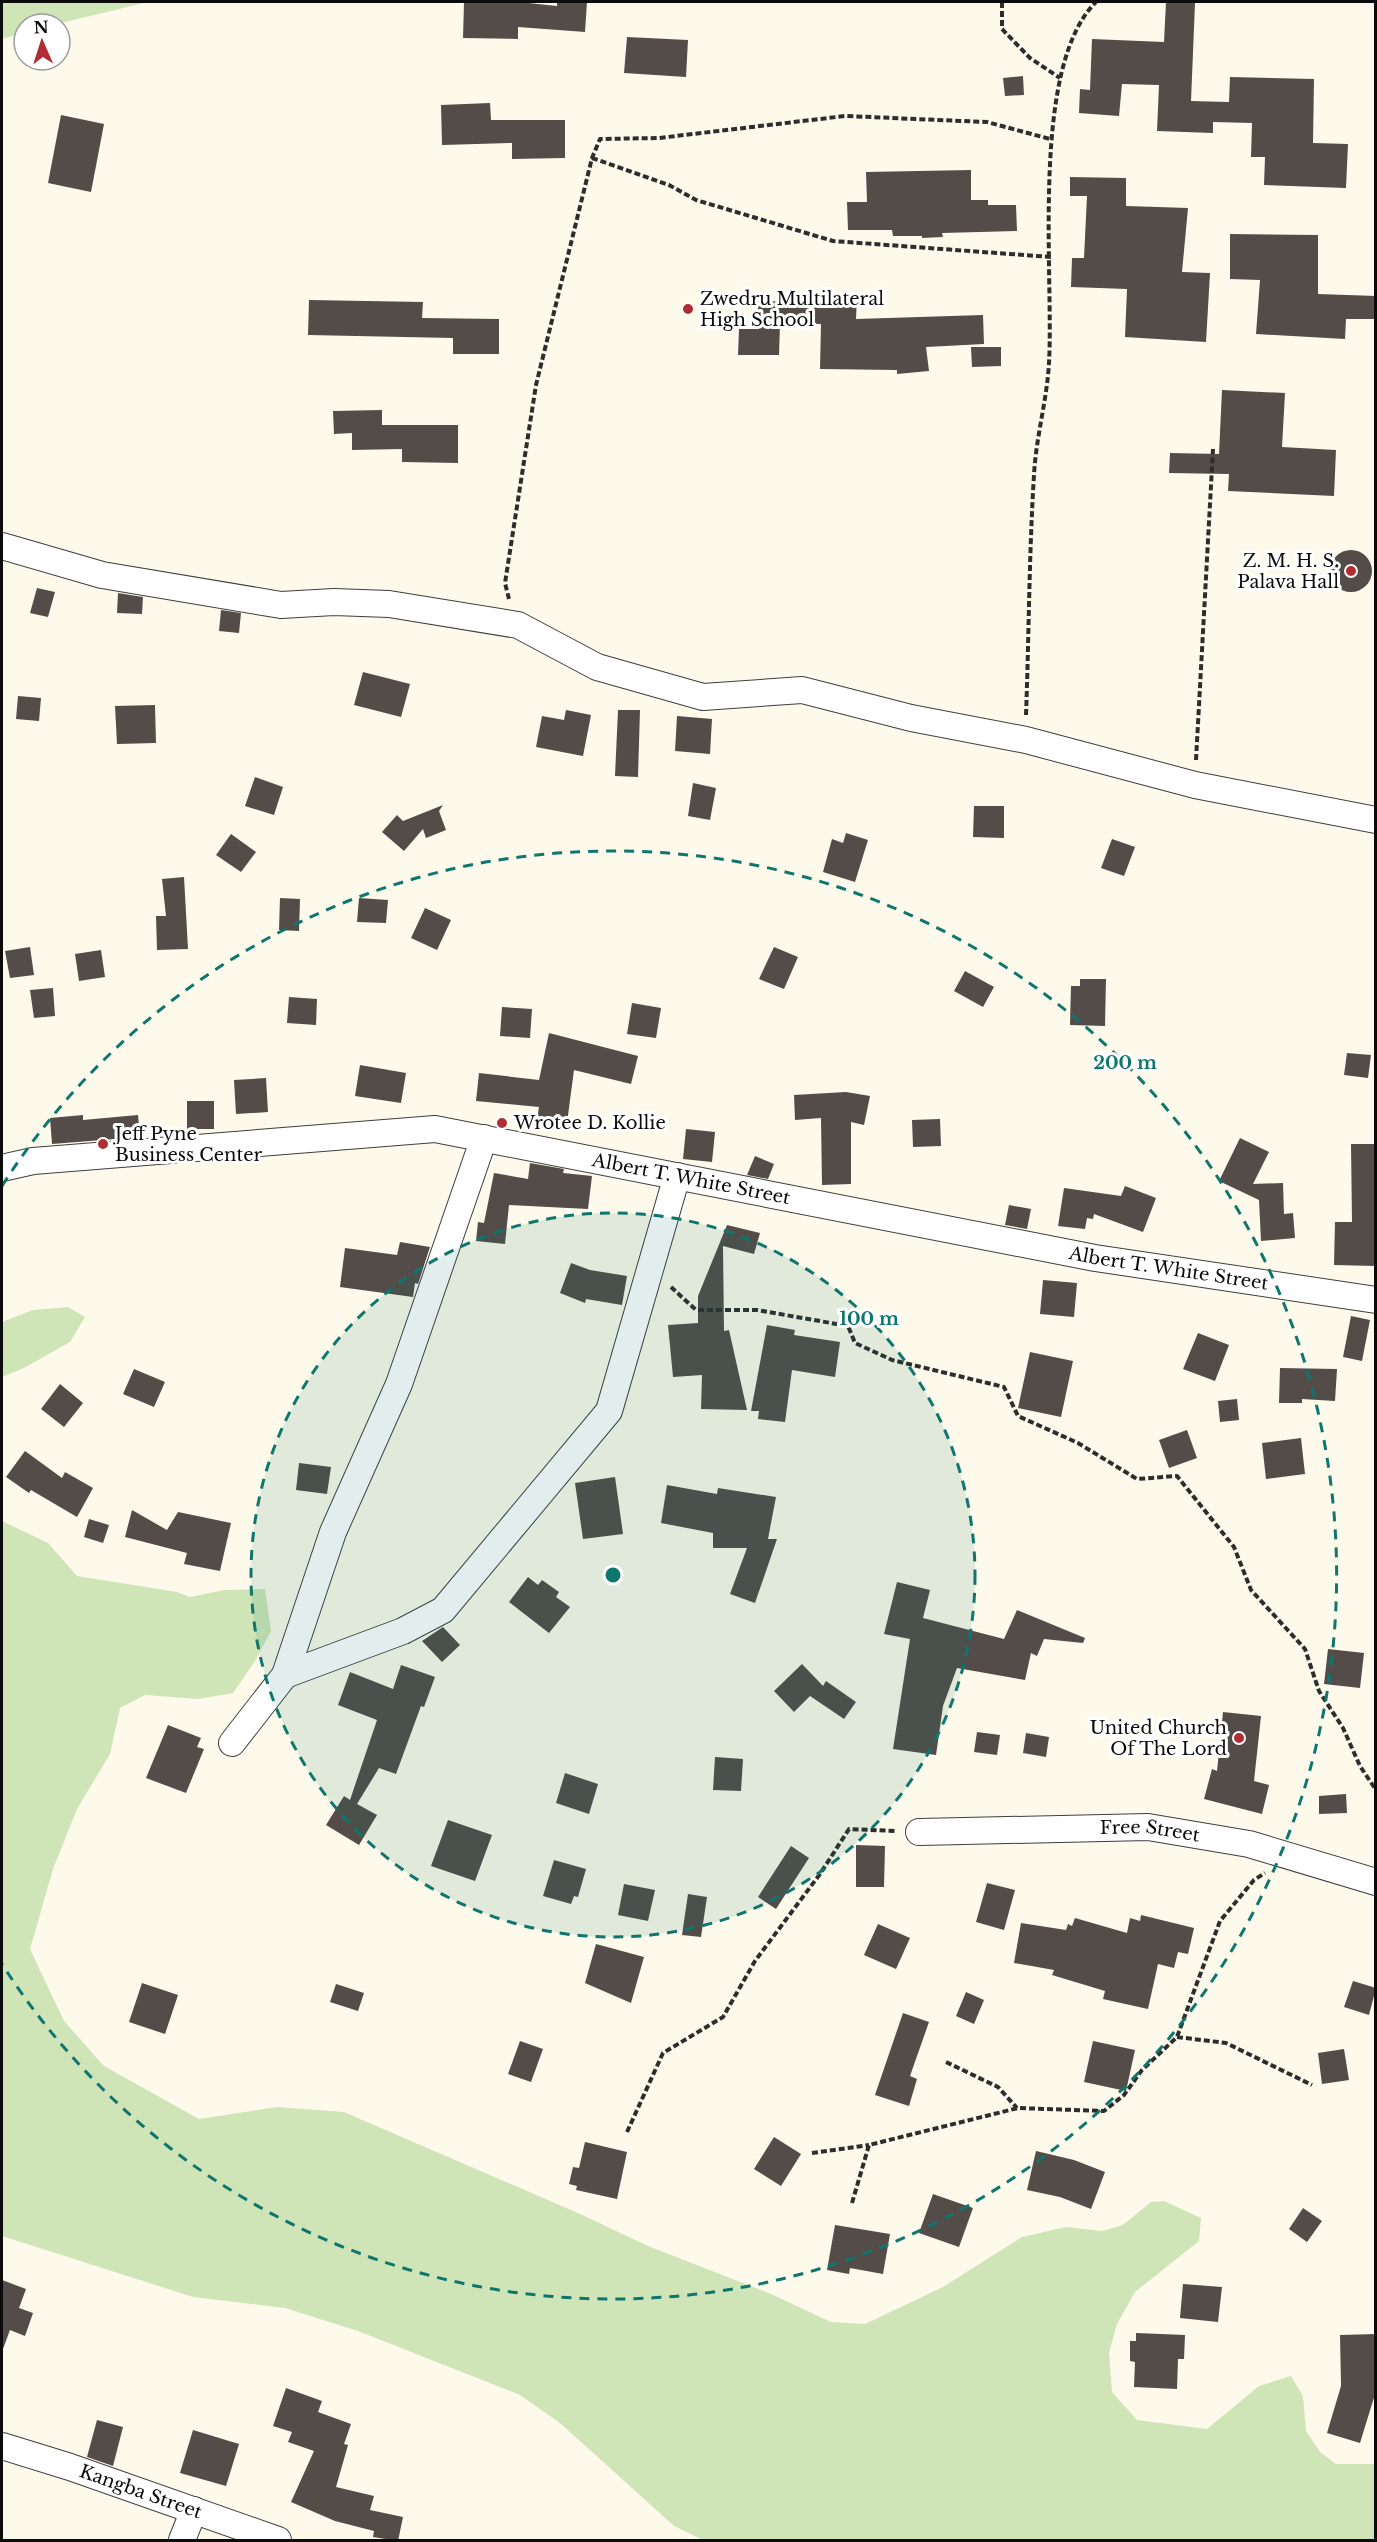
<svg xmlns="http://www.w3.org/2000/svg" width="1377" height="2542" viewBox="0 0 1377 2542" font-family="'Libre Baskerville',serif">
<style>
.green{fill:#cfe5b7}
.building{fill:#534c48}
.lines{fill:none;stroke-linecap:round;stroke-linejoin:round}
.minor-casing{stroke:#3e3e3e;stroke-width:28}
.path{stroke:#2d2d2d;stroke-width:4;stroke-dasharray:6 3;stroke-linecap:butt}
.minor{stroke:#fff;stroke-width:26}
.ring{fill:none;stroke:#0f766e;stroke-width:3;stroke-dasharray:10 8}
.poi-dot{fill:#b22d33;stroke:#fff;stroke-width:2}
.labels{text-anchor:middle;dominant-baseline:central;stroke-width:6;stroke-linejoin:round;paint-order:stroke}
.poi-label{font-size:18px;fill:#0b0b0b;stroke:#fff;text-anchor:start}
.street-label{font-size:18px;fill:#0b0b0b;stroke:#fff}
.centre{fill:#0f766e;stroke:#fff;stroke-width:3}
.ring-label{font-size:18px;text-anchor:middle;font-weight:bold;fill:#0f766e;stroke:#fff;stroke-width:6;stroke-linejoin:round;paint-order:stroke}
</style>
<rect width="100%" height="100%" fill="#fefaeb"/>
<path class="green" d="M2 2H148L57 24H24V33L2 39Z
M68 1307 85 1317 70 1342 24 1368 2 1377V1322L33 1310Z
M2 1521 48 1543 77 1576 177 1592 190 1597 225 1590 265 1589 271 1631 255 1661 233 1693 198 1699 145 1695 120 1708 110 1754 77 1809 53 1869 30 1949 64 2021 104 2066 199 2119 277 2107 344 2112 578 2213 648 2246 771 2294 831 2322 865 2324 943 2287 1022 2237 1066 2227 1102 2231 1123 2225 1151 2202 1164 2201 1201 2218 1199 2241 1135 2292 1117 2324 1109 2353 1112 2392 1137 2420 1207 2429 1259 2386 1291 2376 1303 2396 1306 2431 1320 2452 1336 2464H1375V2540H703L674 2526 560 2423 520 2395 358 2331 285 2308 193 2297 2 2236Z"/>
<path class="building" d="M464 2H519L557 6V2H587L585 32 518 27V39L463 38Z
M1166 2 1195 3 1191 101 1229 102 1230 77 1314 79 1313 143 1348 144 1346 188 1264 185 1265 157H1251L1252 123 1213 122V133L1157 131 1159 85 1122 84 1119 116 1079 113 1080 89 1090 90 1092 39 1164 42Z
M627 37 688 40 686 77 624 73Z
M1023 76 1024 95 1005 96 1003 78Z
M490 103 491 120H565V158L512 159V143L442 145 441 105Z
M61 115 104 124 91 192 48 183Z
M971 170V200H988V205H1016L1017 231 942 233 943 237 922 238V236H893L892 230H848L847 202H867L866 172Z
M1070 177 1126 178V206L1188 208 1182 272 1210 273 1206 342 1125 337 1127 289 1071 287 1072 258H1084L1087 196H1070Z
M1230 234 1318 235V294L1376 296V319H1346L1345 339 1256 334 1260 280 1230 279Z
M801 295 857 296 856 319 983 315 984 344 926 347 929 371 897 374V370L820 369 821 324H780L779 355H738L739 329H758V301L800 302Z
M309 300 423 302 422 318 499 319V354H453V338L308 335Z
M971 347H1001V366L972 367Z
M1222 390 1285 393 1282 447 1336 450 1334 496 1228 491 1229 474 1169 473 1170 453 1219 454Z
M382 410V425H458V463L402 462V449L352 450V433L334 434 333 411Z
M1330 571a21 21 0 1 1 42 0a21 21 0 1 1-42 0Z
M37 588 55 592 48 617 30 613Z
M118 593 143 597 142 614 117 613Z
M221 610 241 613 239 633 219 631Z
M363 672 410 684 401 717 354 705Z
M18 696 41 698 39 721 16 719Z
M155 705 156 743 117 744 115 706Z
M566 710 591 715 583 756 536 747 542 716 564 720Z
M618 710H640L638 777 615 776Z
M677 716 712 719 710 754 675 751Z
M255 777 283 787 274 815 245 806Z
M693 783 716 788 710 820 688 816Z
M443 805 439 811 446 830 426 838 423 829 404 851 382 832 397 815 403 821Z
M974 806H1004V838L973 837Z
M846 833 868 840 855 882 823 872 832 839 843 843Z
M231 834 256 852 241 872 216 855Z
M1112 839 1135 847 1124 876 1101 868Z
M184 877 188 949 157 950 156 916H166L162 879Z
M280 898 300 899 299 931 279 930Z
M359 898 388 900 386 923 357 922Z
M425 908 451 920 437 950 411 938Z
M30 947 34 975 10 978 5 951Z
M774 947 798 957 784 989 759 979Z
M101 950 105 977 79 981 75 954Z
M965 971 994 987 983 1007 954 991Z
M1080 979H1106L1105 1026 1070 1025 1071 986H1080Z
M53 988 55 1016 34 1018 30 990Z
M289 997 317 999 316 1025 287 1023Z
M632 1003 661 1008 656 1038 627 1034Z
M502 1007 532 1009 530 1038 500 1036Z
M549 1033 638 1056 631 1084 574 1070 567 1123 537 1119 539 1107 476 1101 479 1073 539 1080Z
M1347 1053 1371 1055 1368 1078 1344 1075Z
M360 1065 406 1073 401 1103 355 1096Z
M266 1078 268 1112 236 1114 234 1080Z
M846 1092 870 1096 864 1125 851 1122V1184L822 1185 821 1118 795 1120 794 1095Z
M187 1101H214V1129H187Z
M83 1115V1120L138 1115 140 1137 52 1144 50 1118Z
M940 1119 941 1146 913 1147 912 1120Z
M686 1129 715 1132 712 1162 683 1159Z
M1240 1138 1269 1152 1253 1184 1283 1183 1284 1214 1293 1213 1295 1238 1261 1241 1259 1200 1219 1181Z
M1351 1144H1376V1266L1334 1265 1335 1222H1352Z
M755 1156 774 1164 768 1179 747 1175Z
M530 1163 564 1169 563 1173 592 1176 588 1209 509 1205 505 1244 476 1241 478 1222 484 1223 494 1173 528 1179Z
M1125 1186 1156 1198 1143 1232 1094 1214 1093 1219 1087 1218 1085 1229 1058 1226 1064 1188 1121 1196Z
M1009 1205 1031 1209 1027 1229 1005 1225Z
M727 1225 760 1233 754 1254 723 1246 724 1331 729 1330 747 1410 701 1409 702 1375 673 1377 668 1325 698 1323V1296Z
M400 1242 430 1247 418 1284 415 1283 413 1297 340 1287 345 1248 397 1255Z
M571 1263 590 1270 627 1276 622 1305 586 1299 585 1303 560 1293Z
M1043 1280 1077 1283 1074 1317 1040 1314Z
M1351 1316 1370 1320 1362 1361 1343 1357Z
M767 1325 795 1330 794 1335 840 1342 835 1377 792 1370 785 1422 758 1419 759 1411H751Z
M1198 1333 1229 1345 1215 1381 1183 1369Z
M1030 1352 1073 1361 1061 1417 1018 1408Z
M1280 1368 1337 1369 1335 1401 1302 1399V1403H1279Z
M134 1369 165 1382 154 1407 123 1394Z
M60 1384 83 1403 64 1427 41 1409Z
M1237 1399 1239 1420 1220 1422 1218 1401Z
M1187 1430 1197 1458 1169 1468 1159 1440Z
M1301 1438 1305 1474 1266 1479 1262 1443Z
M25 1451 62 1478 65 1472 93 1488 77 1517 31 1490 29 1493 6 1477Z
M299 1463 331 1467 327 1494 296 1490Z
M615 1477 623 1534 583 1539 575 1483Z
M667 1485 717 1494 718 1488 776 1497 768 1539H777L755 1603 730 1594 747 1548H713V1533L661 1523Z
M132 1510 167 1530 178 1512 231 1523 220 1571 184 1564 187 1553 125 1537Z
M89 1519 109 1525 103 1543 84 1537Z
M528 1577 538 1585 542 1580 559 1592 556 1597 570 1607 549 1633 509 1602Z
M897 1582 930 1590 923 1618 1004 1639 1017 1610 1085 1638 1083 1643 1044 1639 1037 1656 1031 1653 1025 1680 957 1668 943 1706 936 1755 893 1749 910 1639 884 1634Z
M443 1627 460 1645 442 1662 422 1641Z
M1328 1649 1364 1653 1360 1688 1324 1684Z
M802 1664 823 1686 826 1681 856 1702 844 1719 810 1696 794 1712 774 1691Z
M401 1665 435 1677 424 1707 421 1706 396 1774 379 1768 357 1804 377 1815 359 1845 326 1825 344 1796 350 1800 377 1720 338 1705 350 1672 393 1689Z
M1223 1712 1261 1716 1254 1781 1269 1785 1262 1814 1204 1799 1212 1769 1217 1771Z
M168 1725 201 1738 197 1747 204 1749 186 1793 146 1778Z
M977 1732 1000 1735 997 1755 974 1752Z
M1026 1733 1049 1737 1046 1757 1023 1753Z
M715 1757 743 1759 741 1791 713 1790Z
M565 1773 598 1784 589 1814 556 1803Z
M1346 1794 1347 1813 1319 1814V1796Z
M448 1820 492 1835 475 1881 431 1866Z
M856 1845 885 1846 884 1887H856Z
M791 1846 809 1858 776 1909 758 1897Z
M554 1860 586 1869 578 1897 574 1896 571 1904 543 1896Z
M987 1883 1015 1890 1004 1930 976 1922Z
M624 1884 655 1890 648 1921 618 1915Z
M688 1894 707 1897 701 1937 682 1935Z
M1141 1915 1194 1928 1188 1954 1178 1952 1174 1968 1158 1964 1148 2009 1103 1999 1105 1991 1052 1975 1054 1970 1014 1963 1021 1923 1066 1930 1068 1924 1072 1926 1075 1918 1127 1933 1130 1918 1140 1921Z
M878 1924 910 1938 896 1969 864 1955Z
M596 1944 644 1957 631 2003 585 1983Z
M1353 1981 1376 1988 1369 2015 1344 2007Z
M142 1983 178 1995 165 2034 129 2022Z
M336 1984 364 1993 358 2011 330 2002Z
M966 1992 984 2000 974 2024 956 2016Z
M903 2013 929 2022 910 2076 917 2079 909 2106 875 2095Z
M520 2041 543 2049 531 2082 508 2074Z
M1093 2041 1135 2050 1126 2091 1084 2082Z
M1344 2049 1349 2080 1322 2084 1318 2053Z
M774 2137 801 2154 781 2186 754 2169Z
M585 2142 627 2152 617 2199 576 2190 577 2186 569 2184 573 2167 579 2168Z
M1036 2151 1074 2160 1105 2172 1091 2209 1060 2197 1027 2190Z
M933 2194 973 2208 959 2247 919 2233Z
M1303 2208 1322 2221 1307 2242 1289 2229Z
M835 2225 890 2234 883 2274 850 2268 849 2274 827 2270Z
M2 2280 26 2289 19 2308 33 2313 25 2336 10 2330 3 2349Z
M1183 2284 1222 2287 1218 2322 1180 2318Z
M1136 2333 1185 2335 1184 2359H1178L1177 2389 1134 2387 1135 2362 1130 2361V2341H1136Z
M1376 2334V2391L1360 2443 1327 2433 1341 2386 1340 2335Z
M286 2388 322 2401 318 2412 351 2424 344 2444 348 2445 336 2487 374 2496 370 2510 403 2517 398 2541 373 2537 374 2531 335 2521 291 2502 314 2451 288 2442 292 2432 273 2426Z
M97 2420 123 2427 113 2466 87 2457Z
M193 2430 239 2444 226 2486 180 2473Z"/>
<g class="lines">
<g class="minor-casing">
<g id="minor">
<path d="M2 546 102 575 281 605 334 602 389 604 518 625 597 667 703 697 802 690 911 718 1026 740 1195 785 1376 820"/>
<path id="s1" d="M2 1168 33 1161 435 1129 1095 1258 1376 1300"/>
<path d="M285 1675 403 1631 443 1610 609 1411 677 1176"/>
<path d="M232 1743 285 1675 333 1532 399 1384 484 1138"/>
<path id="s2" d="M919 1832 1148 1827 1249 1844 1376 1882"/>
<path id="s3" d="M2 2446 70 2467 278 2540"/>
<path d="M182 2540 194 2510"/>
</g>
</g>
<path class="path" d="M1002 2V29L1030 58 1060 78
M592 158 669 185 696 200 833 241 1051 257
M509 599 505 583 536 385 592 158 600 139 659 138 845 116 987 122 1050 139
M1026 715C1029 635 1029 555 1034 475 1036 437 1047 400 1049 363 1054 271 1030 67 1096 2
M1196 760 1213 449
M671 1287 696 1310H757L848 1326 855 1343 892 1360 1004 1387 1018 1416 1078 1443 1137 1479 1177 1476 1234 1547 1251 1590 1305 1649 1319 1691 1343 1728 1360 1766 1376 1790
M1177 2037 1226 2043 1312 2085
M946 2062 998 2087 1017 2108
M627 2132 663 2053 723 2017 755 1961 820 1874 849 1829 897 1831
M812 2153 869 2145
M852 2203 869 2145 1018 2108 1104 2111 1124 2095 1142 2070 1177 2037 1220 1921 1254 1880 1265 1873"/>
<use href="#minor" class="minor"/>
</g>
<circle cx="613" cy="1575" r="362" fill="#0f766e" fill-opacity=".12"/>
<g class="ring">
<circle cx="613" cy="1575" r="362"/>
<path d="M2 1186A724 724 0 1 1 2 1964"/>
</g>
<g class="poi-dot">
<circle cx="688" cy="309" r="6"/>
<circle cx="1351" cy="571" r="6"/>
<circle cx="502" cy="1123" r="6"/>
<circle cx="103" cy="1144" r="6"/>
<circle cx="1239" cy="1738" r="6"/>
</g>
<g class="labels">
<g class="poi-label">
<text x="700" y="299">Zwedru Multilateral<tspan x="700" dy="21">High School</tspan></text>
<text x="1339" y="561" text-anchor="end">Z. M. H. S.<tspan x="1339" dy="21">Palava Hall</tspan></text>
<text x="514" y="1123">Wrotee D. Kollie</text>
<text x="115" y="1134">Jeff Pyne<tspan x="115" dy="21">Business Center</tspan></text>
<text x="1227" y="1728" text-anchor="end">United Church<tspan x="1227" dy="21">Of The Lord</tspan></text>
</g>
<g class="street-label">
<text stroke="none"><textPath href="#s1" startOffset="696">Albert T. White Street</textPath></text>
<text stroke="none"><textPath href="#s1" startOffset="1182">Albert T. White Street</textPath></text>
<text stroke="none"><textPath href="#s2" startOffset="231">Free Street</textPath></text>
<text stroke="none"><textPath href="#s3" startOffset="146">Kangba Street</textPath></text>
</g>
</g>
<circle cx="613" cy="1575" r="9" class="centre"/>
<g class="ring-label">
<text x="1125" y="1069">200 m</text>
<text x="869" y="1325">100 m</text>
</g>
<rect width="1377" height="2542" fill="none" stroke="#0b0b0b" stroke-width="6"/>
<g transform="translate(42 42) rotate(357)"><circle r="28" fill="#ffffff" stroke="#9d9d9d" stroke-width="1.5"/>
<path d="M0-4.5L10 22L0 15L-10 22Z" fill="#b22d33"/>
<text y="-9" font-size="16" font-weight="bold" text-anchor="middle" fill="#0b0b0b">N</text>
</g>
</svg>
